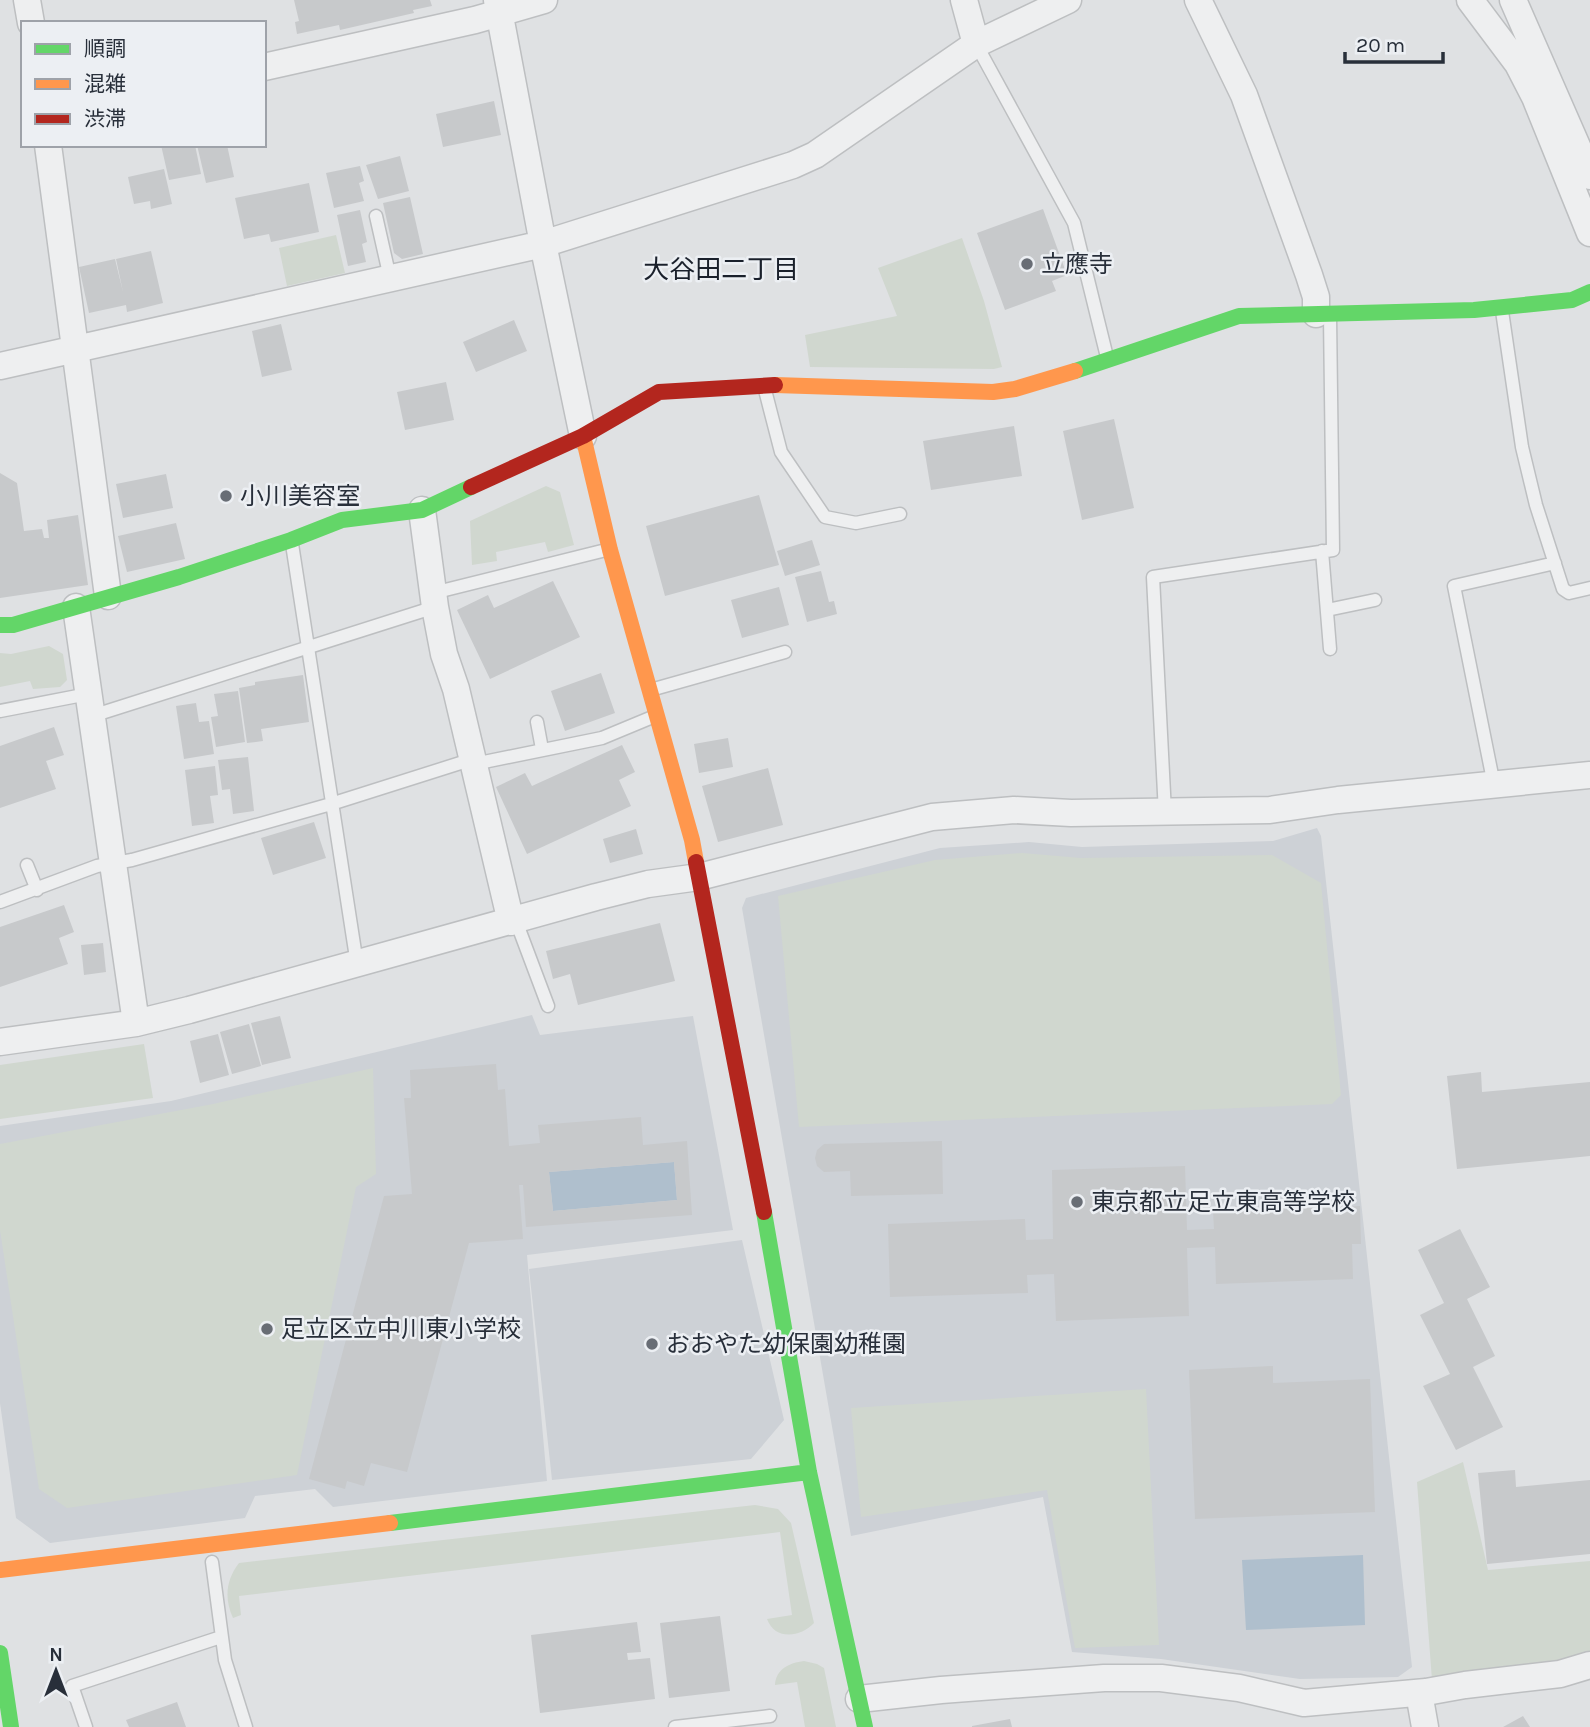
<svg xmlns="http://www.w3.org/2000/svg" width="1590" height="1727" viewBox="0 0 1590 1727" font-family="Karla,'Noto Sans JP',sans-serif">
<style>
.built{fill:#cdd1d6}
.green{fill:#d0d7cf}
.water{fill:#afbfcd}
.building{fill:#c7c9cb;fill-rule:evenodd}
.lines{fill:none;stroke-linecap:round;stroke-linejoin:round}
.lane-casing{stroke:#bdbfc1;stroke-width:15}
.street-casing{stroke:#bdbfc1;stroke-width:29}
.lane{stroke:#eeeff0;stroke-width:12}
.street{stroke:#eeeff0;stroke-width:26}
.fast{stroke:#63d668;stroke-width:16}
.slow{stroke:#ff974d;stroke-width:16}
.jam{stroke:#b3261e;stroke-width:16}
.poi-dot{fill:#686d75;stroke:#eceff3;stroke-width:2.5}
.labels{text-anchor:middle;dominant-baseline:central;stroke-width:5;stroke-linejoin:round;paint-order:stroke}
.poi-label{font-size:24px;fill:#282f3a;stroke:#eceff3;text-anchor:start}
.neighbourhood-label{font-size:26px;fill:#1a202b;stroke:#eceff3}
</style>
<rect width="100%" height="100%" fill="#dfe1e3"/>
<path class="built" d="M1317 828 1321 836 1412 1667 1398 1677 1300 1679 1161 1659 1072 1652 1043 1497 851 1536 742 908 746 898 940 848 1029 842 1082 847 1273 841Z
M532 1015 540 1035 693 1016 733 1230 527 1255 547 1481 333 1507 315 1489 255 1496 245 1518 50 1543 16 1518 0 1403V1126L171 1101Z
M742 1240 784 1420 751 1459 552 1480 529 1269Z"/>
<path class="green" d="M336 235 345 273 287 286 279 248Z
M962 238 984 301 1002 367 994 369 810 367 805 335 897 316 878 268Z
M546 486 560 492 574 545 548 552 545 542 496 552 497 561 472 565 470 521Z
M49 646 63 654 67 680 60 687 33 689 30 681 0 687V653L11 654Z
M1022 853 1081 858 1272 855 1321 883 1341 1095 1332 1104 799 1127 778 896 935 860Z
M144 1044 153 1098 0 1119V1065Z
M373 1068 376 1174 356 1187 297 1475 67 1508 39 1489 0 1230V1144L213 1104Z
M1146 1389 1159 1645 1075 1648 1047 1490 861 1517 851 1408Z
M1463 1462 1488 1570 1590 1561V1653L1571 1659 1432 1680 1417 1482Z
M755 1505 778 1509 791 1523 814 1623C801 1637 775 1641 767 1619L792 1615 780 1532 239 1596 241 1615 233 1618C224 1598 226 1580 239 1563Z
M804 1661 817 1664 824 1668 836 1727H805L797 1682 775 1685C776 1669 789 1663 804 1661Z"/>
<path class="water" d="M674 1162 677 1200 553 1211 549 1172Z
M1363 1555 1365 1625 1246 1630 1242 1560Z"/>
<path class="building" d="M294 0H430L432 6 413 10 414 13 340 30 339 25 297 34 295 22 299 21Z
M494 101 501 135 443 147 436 114Z
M161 145H195L201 174 169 180Z
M197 145H227L234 177 206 183Z
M400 156 409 191 378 199 366 165Z
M360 166 364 181 359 183 364 201 334 208 326 173Z
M164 169 172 204 151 209 150 201 134 204 128 177Z
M309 183 319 232 271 242 269 234 244 239 235 198Z
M410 197 423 254 402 259 394 253 383 203Z
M1043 209 1067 275 1052 281 1056 291 1005 310 977 233Z
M360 210 367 242 362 244 366 262 348 266 337 215Z
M151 251 163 303 127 312 126 305 89 313 79 267 115 259 123 292 116 259Z
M514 320 527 351 476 372 463 342Z
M281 324 292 370 262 377 252 331Z
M446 382 454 420 405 430 397 392Z
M1114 419 1134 508 1082 520 1063 431Z
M1014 426 1022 476 931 490 923 441Z
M0 473 17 483 24 531 42 529 44 538H49L47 520 78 515 88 585 0 598Z
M166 474 173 508 123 518 116 484Z
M759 495 779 565 665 596 646 526Z
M176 523 185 559 127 572 118 536Z
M812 540 820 565 785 576 777 551Z
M821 571 829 602 834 601 837 614 807 622 795 577Z
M553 581 580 637 490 679 457 610 488 595 494 608Z
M779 587 789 625 742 638 731 600Z
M601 673 615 713 565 731 551 691Z
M303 675 309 722 261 729 263 741 247 743 239 688 255 685V682Z
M238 691 245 742 216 747 211 717 218 716 214 694Z
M196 703 199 722 209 721 214 754 184 759 176 706Z
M54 727 64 755 46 761 56 789 0 808V746Z
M728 738 733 767 699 773 694 744Z
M622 745 635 772 619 780 631 806 527 854 496 787 525 773 532 786Z
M248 757 254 811 233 814 230 789 222 790 218 760Z
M215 766 218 795 210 796 214 823 192 826 185 770Z
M768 768 783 825 718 842 702 786Z
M314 822 326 858 273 875 261 838Z
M636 829 643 854 610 863 603 839Z
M64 905 74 932 59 938 68 964 0 987V927Z
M660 923 675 981 578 1005 570 974 553 979 546 951Z
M103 943 106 972 84 975 81 945Z
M280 1016 291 1058 262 1065 251 1023Z
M249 1024 261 1066 232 1074 220 1032Z
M218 1034 229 1075 200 1083 190 1041Z
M496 1064 498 1090 505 1089 509 1146 540 1143 538 1125 641 1117 643 1145 687 1141 692 1215 526 1227 523 1185H519L523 1239 469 1243 407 1472 371 1463 364 1486 347 1481 345 1489 309 1479 384 1196 412 1194 404 1098H411L410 1070ZM674 1162 677 1200 553 1211 549 1172Z
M1481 1072 1482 1092 1590 1082V1156L1457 1169 1447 1076Z
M942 1141 943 1194 851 1196 850 1171 824 1172 817 1166 815 1158 817 1150 824 1144Z
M1185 1166 1187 1230 1214 1229 1213 1211 1360 1206 1361 1244H1352L1353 1279 1216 1284 1215 1247 1187 1248 1189 1316 1056 1321 1054 1274 1027 1275 1028 1293 890 1297 888 1224 1025 1219 1026 1240 1053 1239 1052 1170Z
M1460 1229 1490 1287 1467 1299 1495 1356 1473 1367 1503 1427 1456 1450 1423 1386 1450 1374 1420 1315 1444 1303 1418 1250Z
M1273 1366V1383L1370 1379 1375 1512 1195 1519 1189 1370Z
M1515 1470 1516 1487 1590 1480V1554L1487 1564 1478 1473Z
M720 1616 730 1691 669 1698 660 1623Z
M637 1622 641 1652 627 1653 628 1660 650 1658 655 1699 540 1713 531 1635Z
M177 1702 186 1727H129L126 1720Z
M1523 1716 1530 1727H1503Z
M1010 1719 1012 1727H972V1726Z"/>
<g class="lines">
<g class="lane-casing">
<path id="lane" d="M976 44 1074 223 1107 357
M376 216 390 278
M1502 311 1522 447 1536 505 1563 589 1569 593 1590 588
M765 390 781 452 825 517 856 523 900 514
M292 544 357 964
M1322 551 1330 649
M433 593 606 550
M1327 610 1375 600
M654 689 785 652
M0 711 88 694
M92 716 435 607
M537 722 542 749
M474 764 602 738 655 716
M1494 785 1454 586 1555 563
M1165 813 1153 577 1333 550 1330 316
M27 865 37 890
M0 902 97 866 132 860 331 804 473 759
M516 921 548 1006
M212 1562 225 1660 246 1727
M86 1727 72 1686 221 1637
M675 1727 770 1716"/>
</g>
<g class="street-casing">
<path id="street" d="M27 0 31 23
M497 0 543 244 583 436
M964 0 976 44
M1198 0 1244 95 1309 275 1316 297V314
M1470 0 1518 64 1535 97 1590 233
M1513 0 1590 176
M264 67 475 20 544 0
M48 145 108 596
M0 366 543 244 793 165 815 155 976 44 1068 0
M422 510 435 607 444 654 456 689 511 922
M76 607 136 1023
M0 1042 136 1023 189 1010 596 897 648 884 699 877 932 817 1014 810 1071 813 1270 810 1338 800 1590 775
M1419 1693 1425 1727
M859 1699 941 1690 1104 1678H1161L1239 1688 1304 1703 1426 1692 1465 1685 1560 1674 1590 1665"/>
</g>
<use href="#lane" class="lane"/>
<use href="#street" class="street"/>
<path class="fast" d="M1075 371 1239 316 1474 310 1572 300 1590 292
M0 625H13L179 577 291 540 342 520 422 510 471 487
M764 1212 809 1472 865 1727
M390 1523 809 1472
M0 1653 11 1727"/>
<path class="slow" d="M775 385 993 392 1015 389 1075 371
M583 436 610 550 692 840 696 862
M0 1570 390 1523"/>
<path class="jam" d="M471 487 583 436 659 392 775 385
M696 862 764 1212"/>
</g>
<g class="poi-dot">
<circle cx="1027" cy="264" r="7"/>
<circle cx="226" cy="496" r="7"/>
<circle cx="1077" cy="1202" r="7"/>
<circle cx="267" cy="1329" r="7"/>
<circle cx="652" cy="1344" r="7"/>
</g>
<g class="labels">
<g class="poi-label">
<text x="1041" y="264">立應寺</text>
<text x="240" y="496">小川美容室</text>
<text x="1091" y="1202">東京都立足立東高等学校</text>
<text x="281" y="1329">足立区立中川東小学校</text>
<text x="666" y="1344">おおやた幼保園幼稚園</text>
</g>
<g class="neighbourhood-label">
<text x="721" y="269">大谷田二丁目</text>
</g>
</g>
<rect x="21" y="21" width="245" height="126" fill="#eceff3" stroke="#9ea2a9" stroke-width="2"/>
<rect x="35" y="44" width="35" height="10" fill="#63d668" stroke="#9ea2a9" stroke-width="2"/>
<text x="84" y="56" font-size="21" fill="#282f3a">順調</text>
<rect x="35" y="79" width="35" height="10" fill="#ff974d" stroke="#9ea2a9" stroke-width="2"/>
<text x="84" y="91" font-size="21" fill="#282f3a">混雑</text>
<rect x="35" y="114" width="35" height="10" fill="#b3261e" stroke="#9ea2a9" stroke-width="2"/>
<text x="84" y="126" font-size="21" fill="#282f3a">渋滞</text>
<g transform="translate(56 1671)" stroke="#eceff3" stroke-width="5" paint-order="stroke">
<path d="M0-5L12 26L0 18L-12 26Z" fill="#282f3a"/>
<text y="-10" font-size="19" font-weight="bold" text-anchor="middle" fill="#282f3a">N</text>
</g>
<path d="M1345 52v10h98v-10" fill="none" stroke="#282f3a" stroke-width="3.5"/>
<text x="1356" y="52" font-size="21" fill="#282f3a" stroke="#eceff3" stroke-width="5" paint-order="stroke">20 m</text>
</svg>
